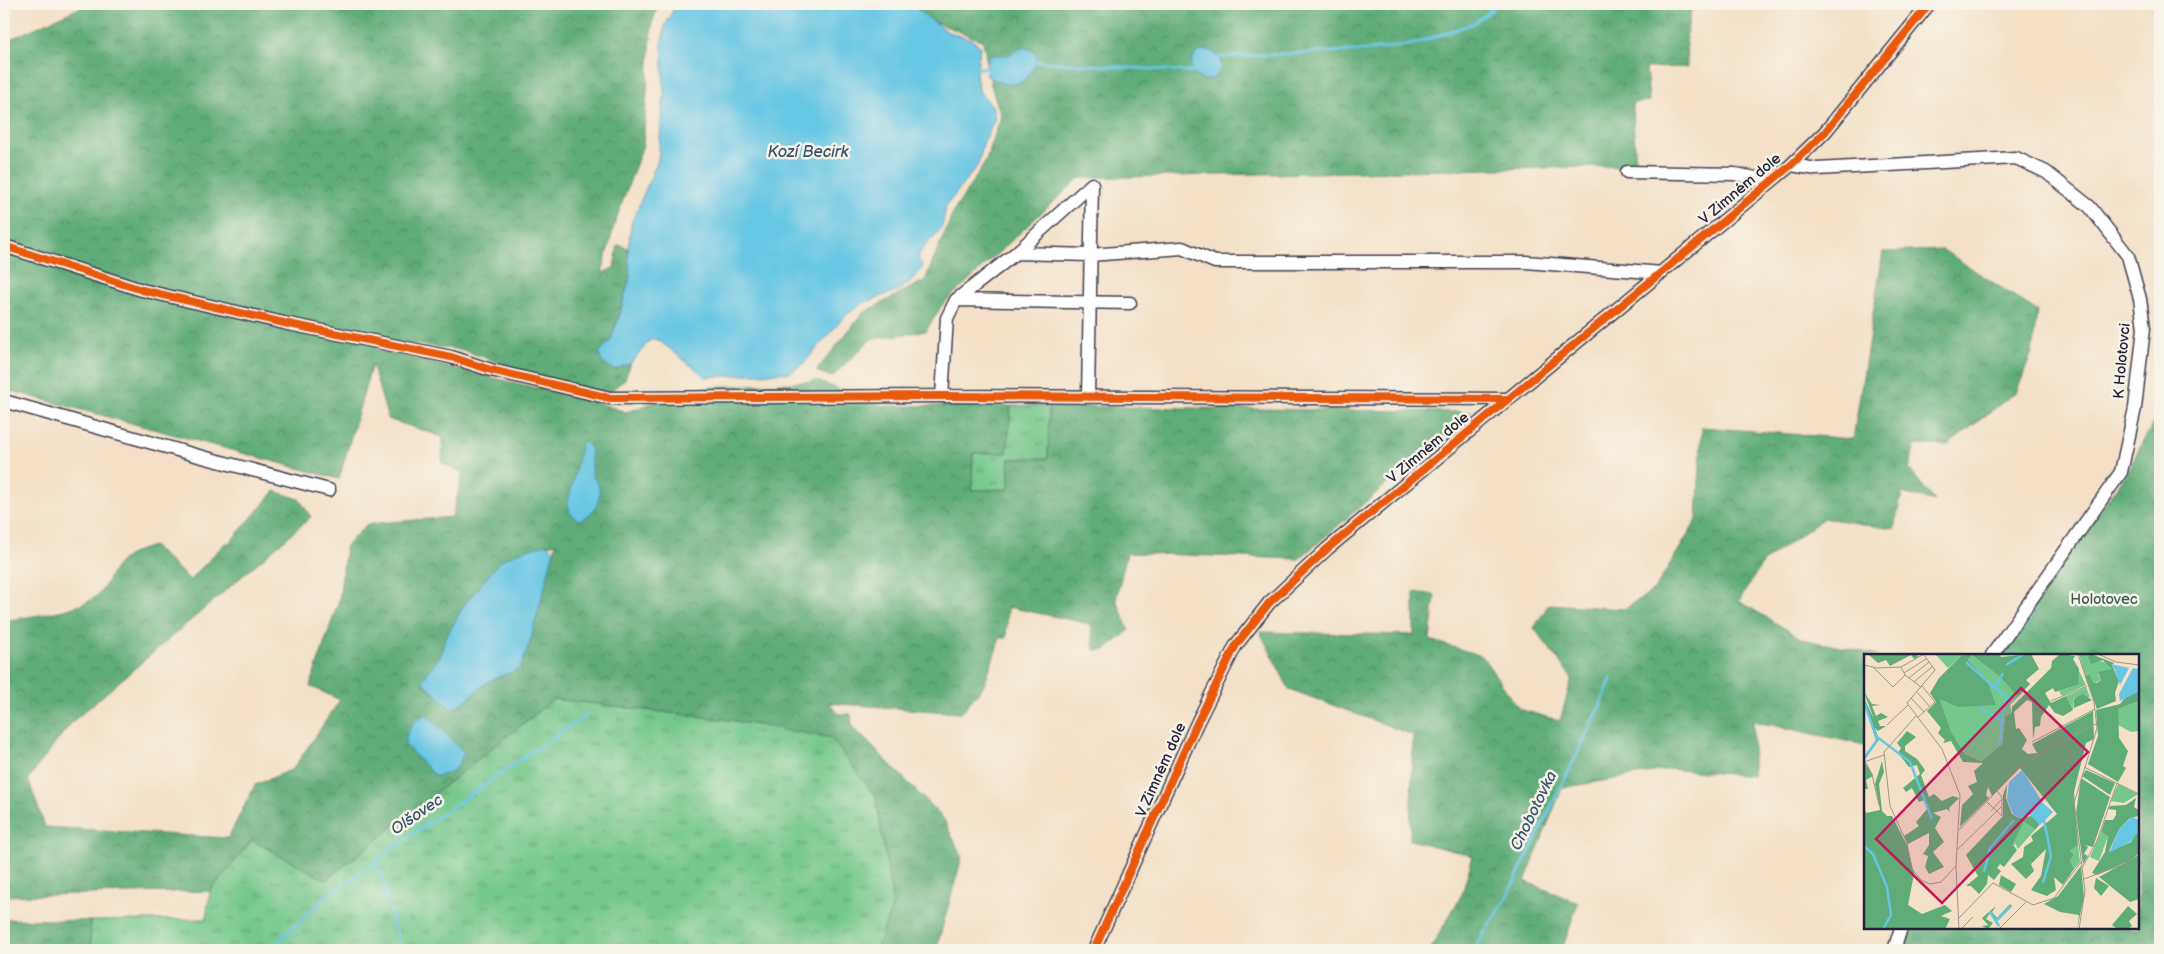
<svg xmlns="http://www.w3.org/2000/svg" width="2164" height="954" viewBox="0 0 2164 954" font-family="'Balsamiq Sans',sans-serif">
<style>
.grass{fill:url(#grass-tufts);stroke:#4b7564}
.forest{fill:url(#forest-crowns);stroke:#40675a;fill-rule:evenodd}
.water{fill:#66c6e4;stroke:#447490}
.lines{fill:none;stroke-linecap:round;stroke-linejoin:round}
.stream{stroke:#66c6e4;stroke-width:3}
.minor-casing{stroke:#413e50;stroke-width:15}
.minor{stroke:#fff;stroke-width:12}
.cycleway-casing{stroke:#f7f3e8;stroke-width:11}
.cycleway{stroke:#e8590c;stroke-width:8}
.labels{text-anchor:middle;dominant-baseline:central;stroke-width:5;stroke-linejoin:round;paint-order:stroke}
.street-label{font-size:15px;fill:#22223b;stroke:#f7f3e8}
.park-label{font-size:15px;fill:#3f5c57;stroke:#f7f3e8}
.water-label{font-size:16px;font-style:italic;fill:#36536e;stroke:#f7f3e8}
.inset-river{fill:none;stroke:#66c6e4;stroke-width:2.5}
.inset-road{fill:none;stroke:#9f948e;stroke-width:1}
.view{fill:#c2185b;fill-opacity:0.15;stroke:#c2185b;stroke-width:2.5}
.inset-edge{fill:none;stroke:#22223b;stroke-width:2.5}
</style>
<defs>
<pattern id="grass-tufts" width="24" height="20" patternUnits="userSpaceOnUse" patternTransform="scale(1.25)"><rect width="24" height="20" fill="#74c88c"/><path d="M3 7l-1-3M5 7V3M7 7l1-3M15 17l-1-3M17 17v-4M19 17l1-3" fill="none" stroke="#5fa274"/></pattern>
<pattern id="forest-crowns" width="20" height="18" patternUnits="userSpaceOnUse" patternTransform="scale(1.25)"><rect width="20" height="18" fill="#5fac78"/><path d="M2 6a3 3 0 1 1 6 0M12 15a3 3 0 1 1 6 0" fill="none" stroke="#4e8c64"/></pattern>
</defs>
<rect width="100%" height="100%" fill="#f7f3e8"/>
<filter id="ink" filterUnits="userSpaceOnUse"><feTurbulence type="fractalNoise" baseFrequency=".02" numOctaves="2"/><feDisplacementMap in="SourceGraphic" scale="10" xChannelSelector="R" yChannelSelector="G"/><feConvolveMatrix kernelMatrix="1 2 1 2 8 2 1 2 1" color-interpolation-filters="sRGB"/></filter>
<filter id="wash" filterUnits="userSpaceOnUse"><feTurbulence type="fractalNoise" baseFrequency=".0096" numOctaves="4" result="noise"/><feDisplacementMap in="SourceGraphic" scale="20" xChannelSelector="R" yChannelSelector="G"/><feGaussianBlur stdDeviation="1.12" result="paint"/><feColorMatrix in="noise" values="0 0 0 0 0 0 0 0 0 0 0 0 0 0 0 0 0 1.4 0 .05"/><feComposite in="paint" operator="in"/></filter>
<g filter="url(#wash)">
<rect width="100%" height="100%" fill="#f3e0c6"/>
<path class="grass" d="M1011 406H1049L1048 458 1009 459V489L972 490 973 453H1007Z
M554 699 729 720 831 737 876 796 893 904 876 950H91L90 921 206 919 210 891 252 840 326 880Z"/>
<path class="forest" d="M88 4H659L652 23 643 145 614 225 602 273 614 268 618 245 627 247 630 268V277L611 340 599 353 614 370 631 363 625 379 607 394 546 379 463 350 379 340 376 350 596 402 626 412 697 388 817 381 884 406H1011L1007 453H973L972 490 1009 489V459L1048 458 1049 406 1471 412 1299 559 1127 553 1116 599 1129 631 1105 650H1094L1091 624 1008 607 1006 638H1000L984 685 961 713 829 703 839 714H851L852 726 943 818 962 857 936 950H876L893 904 876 797 831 738 729 720 554 699 326 880 252 840 210 891 4 896V621C29 616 73 612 94 598 104 591 106 582 112 573 121 556 136 551 153 546L190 580 225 543H229L275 491 299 499 311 517 71 723 28 779 45 827 228 838 255 785 293 769 340 700 310 686 339 600 346 546 367 524 452 517 463 473 442 463 443 437 388 419 372 364 339 479 4 389V42ZM556 543 530 642 520 669C510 673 499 676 490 681 477 688 463 706 451 709L422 682 443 653 444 641 464 605 483 581 512 556 521 551Z
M906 4H1692L1686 37 1687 67 1646 68 1649 101 1632 103 1636 166 1079 178 942 305 926 331 871 339 832 377 816 371 863 313 925 280 954 211 986 161 1001 116 991 85 983 41 920 16Z
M1943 250 2037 311 2032 352 2017 391 1948 445H1915L1909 469 1935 501 1902 493 1894 529 1824 518 1763 562 1739 601 1802 639 1878 655H1865V745L1753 721V776L1670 769 1562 788 1525 881 1578 903 1562 950H1430L1462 894 1473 856 1410 840 1413 735 1289 689 1260 632 1414 635V592L1435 595 1430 640 1482 656 1519 709 1560 721 1572 678 1534 628 1549 604 1624 609 1654 590 1697 520 1702 427 1853 439 1883 252Z
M2160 417V950H1896L1903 928H2138V655H1996L2122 480 2155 420Z
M4 919 90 921 91 950H4Z"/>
<path class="water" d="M676 4H910L948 32 971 39 980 46 976 76 980 93 992 105 995 118 983 145 978 165 946 206 942 227 919 254 918 258 923 267 910 282 899 290 863 303 846 315 804 363 791 372 706 377 657 339 650 340 631 363 614 370 602 362 599 353 611 340 619 317 630 277 628 253 631 224 658 160 664 93 662 43 665 26Z
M1024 47 1035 52 1037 60C1024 89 1012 89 987 76L986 64 989 57 993 55H1007Z
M1191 65a15 15 0 1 1 30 0a15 15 0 1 1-30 0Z
M582 440 591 449C591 457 590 466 592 473 593 478 598 483 599 488 601 503 592 518 578 520L570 513 568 503Z
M547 544 554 551 530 642 520 669C510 673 499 676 490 681 477 688 463 706 451 709L422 681 442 653 444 641 464 605 501 560 521 551Z
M426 714 464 752C457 770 454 773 435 776L405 745C405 733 414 718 426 714Z"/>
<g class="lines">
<path class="stream" d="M1217 59 1221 57 1371 50 1414 44 1474 23 1499 4
M1033 61 1194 72
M974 68H988
M377 861 401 950
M269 950 327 896 377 861 379 857 589 713
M1473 950 1506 899 1599 709 1611 679"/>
</g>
</g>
<g filter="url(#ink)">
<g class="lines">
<g class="minor-casing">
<path id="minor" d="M1791 165 1817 169 2016 158 2046 172 2090 207 2128 256 2140 299 2144 328 2135 408 2121 472 1992 655
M1627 172 1735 174 1771 181
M4 246 142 290 284 323 451 357 491 370 610 398 942 396 1508 399
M1016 253 1092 184 1088 397
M956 300 1130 303
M942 396 947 318 956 300 1016 253 1090 255 1182 248 1215 262H1526L1662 273
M4 401 195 455 329 490
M1094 950 1197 723 1236 645 1269 603 1327 549 1791 165 1825 132 1929 4
M1894 950 1901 928"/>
</g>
<use href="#minor" class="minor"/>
<g class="cycleway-casing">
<path id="cycleway" d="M4 246 142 290 284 323 451 357 491 370 610 398 942 396 1508 399
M1094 950 1197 723 1236 645 1269 603 1327 549 1791 165 1825 132 1929 4"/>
</g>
<use href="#cycleway" class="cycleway"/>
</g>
</g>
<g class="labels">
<g class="street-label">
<text transform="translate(1740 189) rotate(-40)">V Zimném dole</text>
<text transform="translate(2122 361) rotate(-85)">K Holotovci</text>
<text transform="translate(1428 448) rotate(-40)">V Zimném dole</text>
<text transform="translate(1161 770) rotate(-66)">V Zimném dole</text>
</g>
<g class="park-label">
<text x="2104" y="599">Holotovec</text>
</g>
<g class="water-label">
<text x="808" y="152">Kozí Becirk</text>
<text transform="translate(1534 811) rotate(-64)">Chobotovka</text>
<text transform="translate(417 815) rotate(-34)">Olšovec</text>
</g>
</g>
<g transform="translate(1864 654)">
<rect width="275" height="275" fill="#f3e0c6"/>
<path d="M215 0H227L224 2 233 7 244 8 249 15 234 20 237 26 229 30 221 22ZM108 1 136 23 154 43 146 51 148 59 141 62 138 90 117 107 101 100 88 79 76 46 83 49 122 24 104 6ZM215 17 222 31 198 42 195 37 214 31 212 19ZM222 33 226 43 210 44 209 56 202 42ZM275 47V77L267 78 254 71V55ZM254 130 274 140 260 149 247 147ZM237 178 244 182 235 207 226 203ZM214 191 216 208 210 215 206 207 210 200 206 197Z" fill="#74c88c"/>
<path d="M4 0H53L54 3 50 5 47 1 26 12 22 6 14 9ZM99 0H136L137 3 167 0 175 15 162 26 166 30 154 43 136 23 108 1 104 6 122 24 132 51 95 53 76 46 88 79 101 100 117 107 138 90 141 62 148 59V53L187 14 188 7 196 0 211 2 209 5 215 15 214 31 191 38 189 34 181 39 187 49 202 42 209 56 199 62 191 59 185 51 177 63 176 72 171 73 169 86 168 48 163 46 150 58 152 75 155 74 163 86 158 95 164 100 173 99 168 90 229 57 230 85 222 89 210 138 214 191 206 197 210 200 206 207 210 215 199 231 190 223 192 236 183 242 167 236 177 222 182 195 167 210 170 217 162 225 147 210 159 203 160 193 169 187 167 182 193 160 156 114 128 142 124 133 122 141 125 144 96 173 98 151 109 140 104 132 113 128 110 117 119 109 99 108 87 87 79 89 81 86 74 79 77 74 63 57 72 48 66 39 75 24ZM227 0 250 9 248 11 255 27 251 39 252 47 233 55 221 22 226 21 229 29H233L237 26 234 18 248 15 239 6 227 10 224 2ZM275 36V47L254 55 255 84 264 97 259 112 262 114 254 128 224 110 234 82 232 56 256 50 264 40ZM0 38 8 50 16 51 8 52 12 62 17 59 24 63 14 67 16 72H22L14 77 11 74 15 86 0 106 9 122 2 126 4 135H0V102L12 87 0 44 10 65ZM219 40 228 46 210 54V45ZM43 77 52 83 41 92V97L53 105 61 116 57 121 65 143 70 140 78 147 89 142 95 144 85 154 86 158 83 155 69 159 77 163 71 174 80 188 69 198 80 213 65 220 61 213 64 202 59 200 65 191V179L44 190 40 182 55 172 52 168 64 154 60 146 55 148 48 134 42 138 39 134 56 120 53 111 45 113 34 99 37 94 33 89ZM18 107 20 118 15 130 18 157 23 162H28L43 191 50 220 44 251 58 260 81 251 88 257 77 262 86 265 81 275H0V153L2 159 16 156 11 130ZM222 116 251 129 246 141 218 122ZM217 124 246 143 229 193 221 191 224 193 220 200 224 202 219 210 212 159ZM143 130 142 144 148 160 155 164 168 162 176 170 171 176 160 168 149 191 153 196 140 213 136 210 133 214 137 217 130 226 124 221 123 230 115 240 107 232H102L114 222 102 201 139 162V141ZM272 144 270 153 275 156 274 162 265 165 255 175 245 197 267 188 275 173V198L269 205 233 221 228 219 241 198 244 182 237 178 241 166H249L252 161V156L244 155 246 152 262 151ZM275 201V245L266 248 235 223ZM217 212 220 243 213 275 215 261 196 258 180 250 194 242ZM137 221 152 230 147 238 135 231ZM232 224 245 232 237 242 230 234ZM146 250 148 252 133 267 137 275 126 259 122 265 129 269 124 275 118 272 124 271 118 264 132 252 128 258 133 264ZM264 252 273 260 265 267 268 272 264 275H253L248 271Z" fill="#5fac78"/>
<path d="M71 0H99L84 14Z" fill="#74c88c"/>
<path d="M160 168 171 176 154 195 151 189 150 193 148 191Z" fill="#74c88c"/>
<path d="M247 10 265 14 256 31 251 16ZM269 14 275 15 274 38 256 47 255 40ZM158 116 179 149 189 158 176 171 166 161 155 164 149 160 143 145 145 128ZM268 163 275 166 274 178 267 187 245 199 255 175Z" fill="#66c6e4"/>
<path class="inset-river" d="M102 8 131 34M142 11 160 0M0 47 13 86 0 105M116 54 139 67M12 82 46 108 68 165M135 91 140 51 144 44 131 34 139 19M0 192 9 200 23 233 27 261 19 275M120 218 126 194 150 166M179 229 187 202 180 166M126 258 135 272M132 267 147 252"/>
<path class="inset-road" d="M214 0 230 48 233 74 210 149 221 237 215 275M234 0 252 8 275 11M60 1 71 16 43 49 78 95 96 141 92 212 95 275M0 11 13 14 37 13 60 0M37 13 41 21 57 33M10 14 29 33 41 21M40 19 62 5M45 24 65 8M50 28 69 12M53 38 66 53M47 44 60 58M187 47 223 32M52 62 20 98 26 152 43 189 48 215 57 226 66 230 77 228 92 212M53 64 71 48 58 32M23 71 44 51M168 88 231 55M0 108 20 101M2 109 8 120 15 151M220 113 275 140M123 148 138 162V153M127 157 138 145M95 176 155 114 194 89 232 70M93 196 138 152V143L133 137M218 214 233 187 253 129M220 225 263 209 275 199M94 265 129 229 169 251 190 244 217 208M97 275 109 263M135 275 162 248"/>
<path class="view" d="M157 34 224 98 78 249 12 185Z"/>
<rect width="275" height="275" class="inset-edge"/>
</g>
<rect width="2164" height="954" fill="none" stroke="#f7f3e8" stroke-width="20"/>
</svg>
